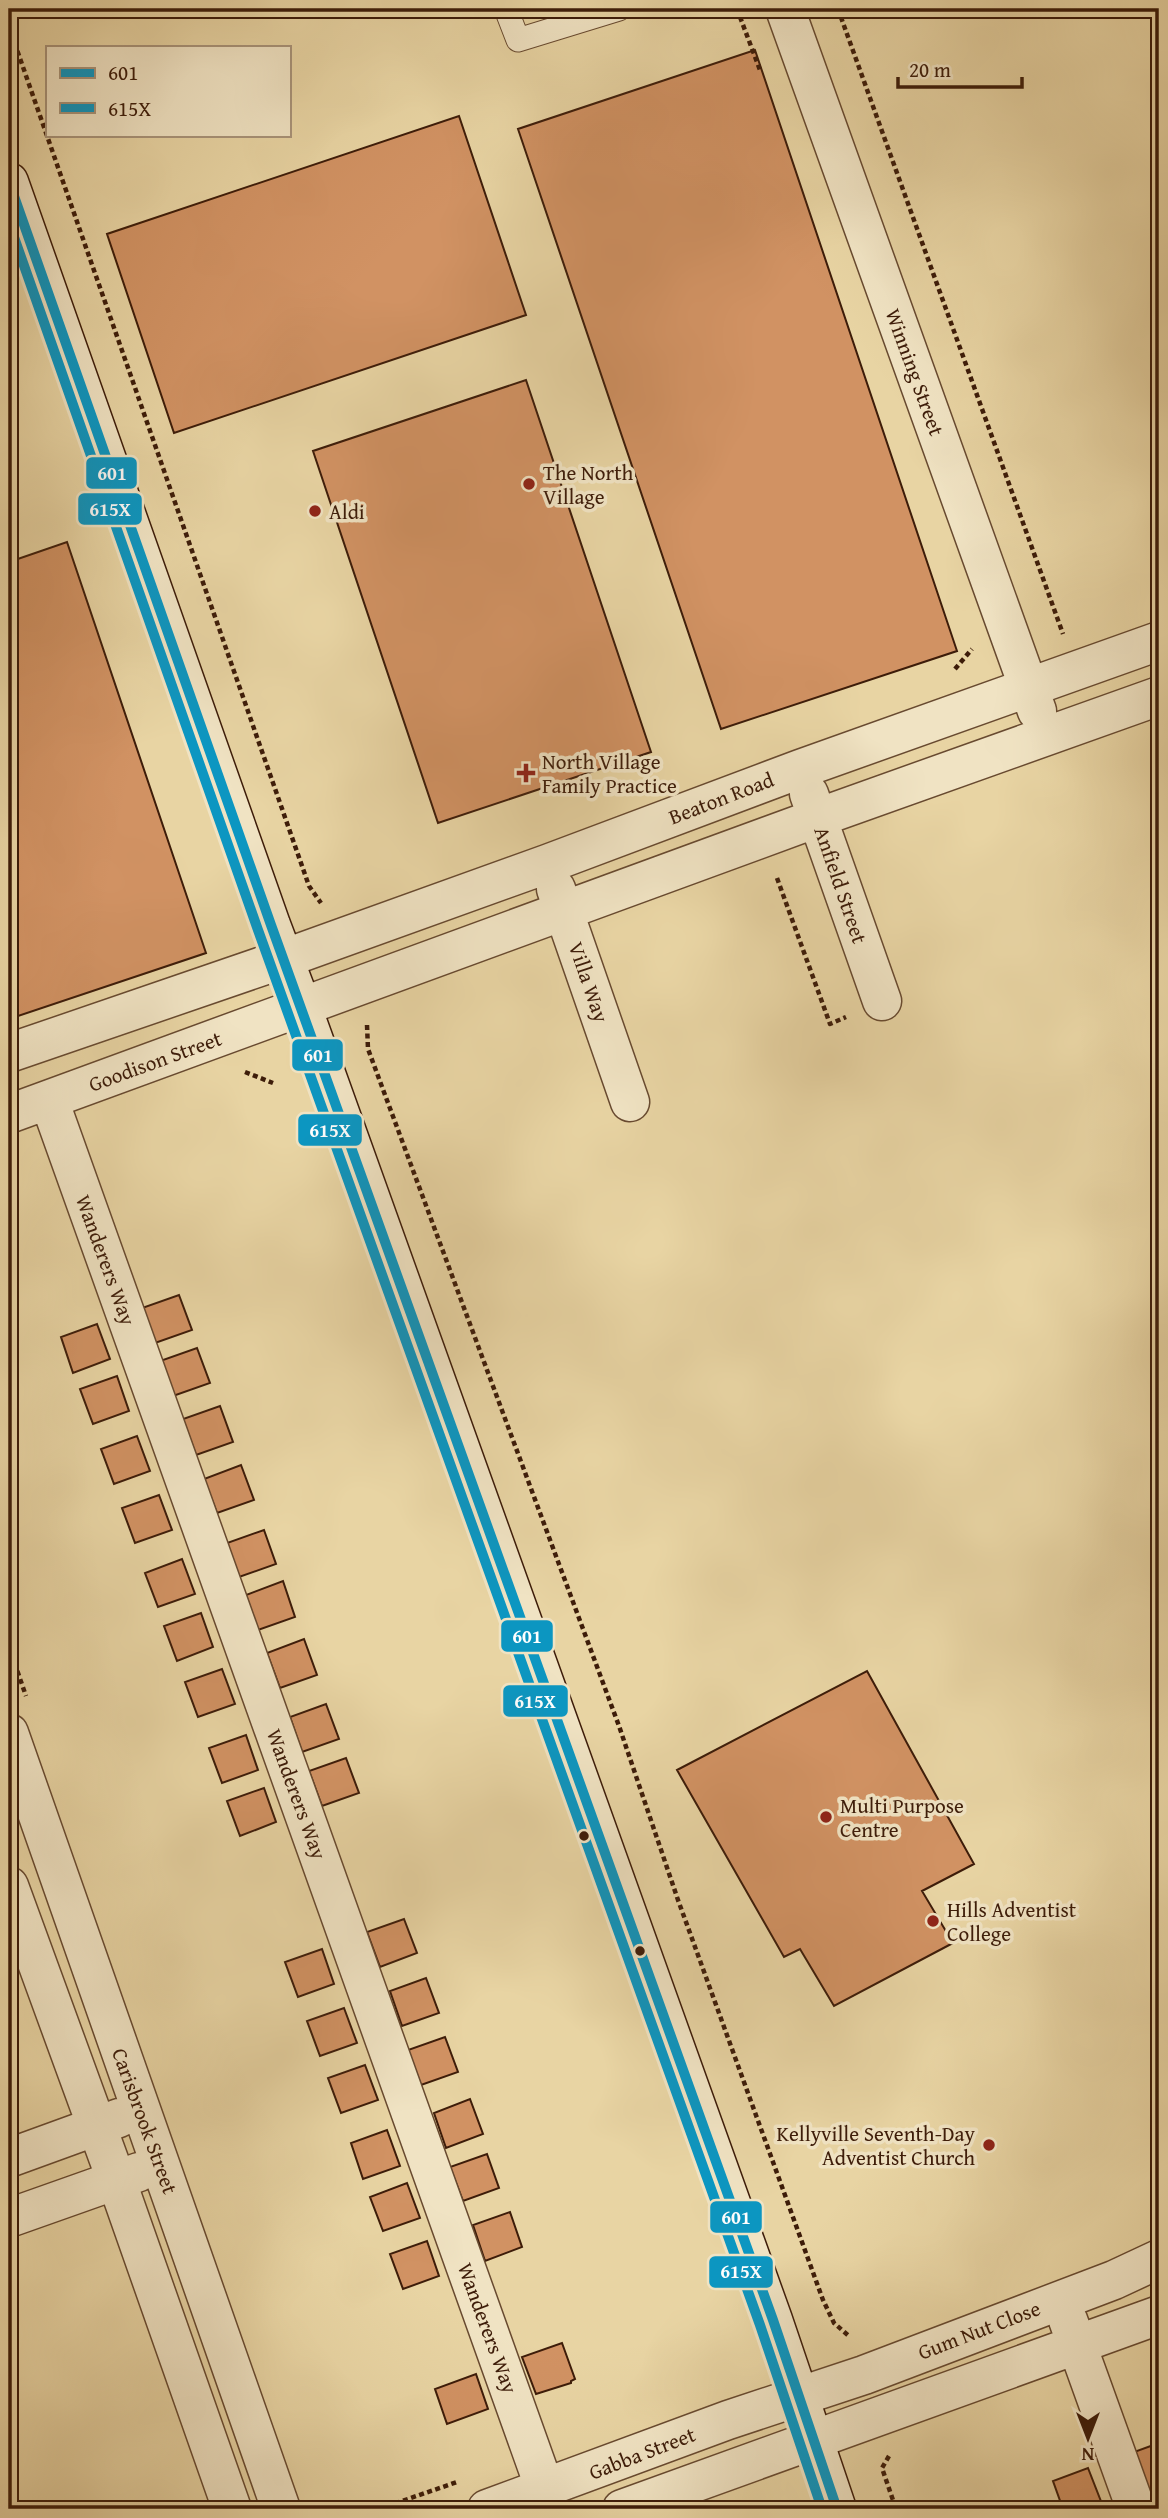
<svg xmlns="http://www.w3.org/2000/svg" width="1168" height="2518" viewBox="0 0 1168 2518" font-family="'Gentium Book Plus',serif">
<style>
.building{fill:#d19263;stroke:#3d1c09;stroke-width:2}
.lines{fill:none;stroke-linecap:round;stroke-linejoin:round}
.lane-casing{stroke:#684a30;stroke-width:25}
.street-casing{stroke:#684a30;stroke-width:41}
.secondary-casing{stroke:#3d1c09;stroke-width:41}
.path{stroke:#3d1c09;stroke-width:4.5;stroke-dasharray:5 3.5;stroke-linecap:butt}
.lane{stroke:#f0e3c3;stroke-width:23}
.street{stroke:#f0e3c3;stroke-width:38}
.secondary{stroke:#f0e3c3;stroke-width:38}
.bus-1-casing{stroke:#f0e3c3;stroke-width:16}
.bus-2-casing{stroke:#f0e3c3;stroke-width:16}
.bus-1{stroke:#0c96c1;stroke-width:10}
.bus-2{stroke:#0c96c1;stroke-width:10}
.poi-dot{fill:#8f2418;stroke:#f0e3c3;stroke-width:2.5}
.bus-dot{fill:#3d1c09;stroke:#f0e3c3;stroke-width:2.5}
.labels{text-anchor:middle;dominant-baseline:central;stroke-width:7;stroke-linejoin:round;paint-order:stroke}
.street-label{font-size:21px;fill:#3d1c09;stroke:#f0e3c3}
.poi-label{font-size:21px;fill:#3d1c09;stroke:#f0e3c3;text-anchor:start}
.line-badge{stroke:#f0e3c3;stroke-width:2.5}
.badge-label{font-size:19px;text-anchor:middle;font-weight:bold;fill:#fff}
</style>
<rect width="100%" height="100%" fill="#e8d4a3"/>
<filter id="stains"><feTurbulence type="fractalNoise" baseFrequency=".00286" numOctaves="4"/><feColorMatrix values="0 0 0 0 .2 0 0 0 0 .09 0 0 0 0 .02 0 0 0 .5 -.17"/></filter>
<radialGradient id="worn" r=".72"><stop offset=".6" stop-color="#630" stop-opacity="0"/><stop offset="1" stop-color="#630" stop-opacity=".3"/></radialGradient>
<path class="building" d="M755 50 957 651 721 729 518 129Z
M459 116 526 315 174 433 107 234Z
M526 380 651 752 438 823 313 451Z
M67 542 206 953 9 1019V562Z
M179 1295 192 1330 155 1343 142 1308Z
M97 1324 110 1359 73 1373 61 1337Z
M197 1348 210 1383 173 1396 160 1361Z
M117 1376 129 1411 93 1424 80 1389Z
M220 1406 233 1442 196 1455 183 1419Z
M137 1436 150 1471 114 1484 101 1449Z
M241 1465 254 1500 217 1513 204 1479Z
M159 1495 172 1530 135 1543 122 1508Z
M264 1530 276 1564 239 1577 227 1543Z
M182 1559 195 1594 158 1607 145 1573Z
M283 1581 295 1617 258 1630 246 1595Z
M201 1613 213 1647 177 1661 164 1626Z
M304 1639 317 1675 280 1688 267 1653Z
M222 1669 235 1704 198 1717 185 1682Z
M867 1671 974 1864 922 1891 953 1943 834 2006 800 1949 784 1957 677 1770Z
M326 1704 339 1739 302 1752 290 1717Z
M246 1735 258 1770 222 1783 209 1748Z
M346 1758 359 1793 322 1806 309 1771Z
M264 1788 276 1822 240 1836 227 1801Z
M404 1919 417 1953 380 1967 367 1932Z
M322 1949 334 1984 298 1997 285 1962Z
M426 1978 439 2013 402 2026 390 1991Z
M344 2008 357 2043 320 2056 307 2021Z
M445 2037 458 2072 421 2085 408 2050Z
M365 2065 378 2100 341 2113 328 2078Z
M470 2099 483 2134 446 2148 434 2113Z
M387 2130 400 2166 363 2179 351 2143Z
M487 2154 499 2188 463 2201 450 2167Z
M407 2183 420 2218 383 2231 370 2197Z
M510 2212 522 2247 485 2261 473 2225Z
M427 2241 439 2276 403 2289 390 2254Z
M562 2343 575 2379 571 2381V2383L536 2394 522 2357Z
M476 2374 488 2409 447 2424 435 2389Z
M1159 2443V2485L1148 2489 1134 2452Z
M1088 2468 1102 2504 1088 2509H1063L1053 2481Z"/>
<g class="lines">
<g class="lane-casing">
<path id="lane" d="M506 9 518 40 619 9"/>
</g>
<g class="street-casing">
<path id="street" d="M785 9 1037 711
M809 794 882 1001
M556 889 630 1102
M9 1053 283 959 547 864 800 769 1159 641
M49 1100 545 2489
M9 1114 817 818 1159 696
M9 1733 281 2509
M9 1886 116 2179 232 2509
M9 2158 119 2118
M9 2218 139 2172
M1068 2320 1136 2509
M487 2509 728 2420 864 2375 1114 2280 1159 2259
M622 2509 1159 2315"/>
</g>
<g class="secondary-casing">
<path id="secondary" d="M9 182 271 925 302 1007 773 2320 837 2509"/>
</g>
<path class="path" d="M737 9 760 70
M838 9 1063 634
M9 27 309 886 321 903
M955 669 972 649
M777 878 830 1024 846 1017
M367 1025 368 1049 619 1726 678 1900 823 2300 834 2323 850 2337
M245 1072 273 1083
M9 1647 26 1696
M889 2456 882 2468 896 2509
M322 2504 334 2509
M379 2509 457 2482"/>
<use href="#lane" class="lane"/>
<use href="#street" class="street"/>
<use href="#secondary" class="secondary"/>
<g class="bus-1-casing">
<path id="bus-1" d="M9 182 271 925 773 2320 837 2509"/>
</g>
<g class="bus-2-casing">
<path id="bus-2" d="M9 223 258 930 760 2325 822 2509"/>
</g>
<use href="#bus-1" class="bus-1"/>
<use href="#bus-2" class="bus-2"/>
</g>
<g class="poi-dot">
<circle cx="529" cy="484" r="7"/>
<circle cx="315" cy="511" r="7"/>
<path d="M522.5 762.5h7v7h7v7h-7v7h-7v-7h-7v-7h7z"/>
<circle cx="826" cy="1817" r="7"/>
<circle cx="933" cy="1921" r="7"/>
<circle cx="989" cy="2145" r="7"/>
</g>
<g class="bus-dot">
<circle cx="584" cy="1836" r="6"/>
<circle cx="640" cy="1951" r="6"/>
</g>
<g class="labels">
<g class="street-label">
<text transform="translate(915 372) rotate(70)">Winning Street</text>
<text transform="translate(721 798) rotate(-21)">Beaton Road</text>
<text transform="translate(841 885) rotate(71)">Anfield Street</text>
<text transform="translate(589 982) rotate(71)">Villa Way</text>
<text transform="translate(155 1061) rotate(-20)">Goodison Street</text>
<text transform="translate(106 1260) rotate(70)">Wanderers Way</text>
<text transform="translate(297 1794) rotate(70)">Wanderers Way</text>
<text transform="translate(145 2121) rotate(70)">Carisbrook Street</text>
<text transform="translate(488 2328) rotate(70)">Wanderers Way</text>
<text transform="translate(979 2330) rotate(-21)">Gum Nut Close</text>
<text transform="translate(642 2453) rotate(-21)">Gabba Street</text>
</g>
<g class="poi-label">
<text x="543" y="472">The North<tspan x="543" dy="24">Village</tspan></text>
<text x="329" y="511">Aldi</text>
<text x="542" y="761">North Village<tspan x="542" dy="24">Family Practice</tspan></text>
<text x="840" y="1805">Multi Purpose<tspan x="840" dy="24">Centre</tspan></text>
<text x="947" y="1909">Hills Adventist<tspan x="947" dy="24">College</tspan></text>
<text x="975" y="2133" text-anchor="end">Kellyville Seventh-Day<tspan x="975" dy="24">Adventist Church</tspan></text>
</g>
</g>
<g class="line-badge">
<rect x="85" y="456" width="53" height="34" rx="7" fill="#0c96c1"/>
<rect x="77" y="492" width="66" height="34" rx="7" fill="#0c96c1"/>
<rect x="291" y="1038" width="53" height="34" rx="7" fill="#0c96c1"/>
<rect x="297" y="1113" width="66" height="34" rx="7" fill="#0c96c1"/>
<rect x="500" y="1619" width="54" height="34" rx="7" fill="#0c96c1"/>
<rect x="502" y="1684" width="67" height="34" rx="7" fill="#0c96c1"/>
<rect x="709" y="2200" width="54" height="34" rx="7" fill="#0c96c1"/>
<rect x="708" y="2255" width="66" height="34" rx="7" fill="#0c96c1"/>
</g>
<g class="badge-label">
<text x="112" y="480">601</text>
<text x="110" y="516">615X</text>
<text x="318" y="1062">601</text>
<text x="330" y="1137">615X</text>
<text x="527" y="1643">601</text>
<text x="535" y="1708">615X</text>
<text x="736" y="2224">601</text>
<text x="741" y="2278">615X</text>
</g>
<rect width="1168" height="2518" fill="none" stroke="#e8d4a3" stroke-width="35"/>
<rect x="10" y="10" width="1147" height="2497" fill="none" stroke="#3d1c09" stroke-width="3.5"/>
<rect x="18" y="18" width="1133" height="2483" fill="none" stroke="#3d1c09" stroke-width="2"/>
<rect x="46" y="46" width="245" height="91" fill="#f0e3c3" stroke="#a89379" stroke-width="2"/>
<rect x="60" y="68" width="35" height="10" fill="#0c96c1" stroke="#a89379" stroke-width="2"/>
<text x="108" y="80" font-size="21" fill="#3d1c09">601</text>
<rect x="60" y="103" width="35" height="10" fill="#0c96c1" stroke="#a89379" stroke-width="2"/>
<text x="108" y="116" font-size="21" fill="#3d1c09">615X</text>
<g transform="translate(1088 2438) rotate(180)" stroke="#f0e3c3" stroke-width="5" paint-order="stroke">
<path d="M0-5L12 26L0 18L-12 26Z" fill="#3d1c09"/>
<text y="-10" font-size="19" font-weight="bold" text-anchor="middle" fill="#3d1c09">N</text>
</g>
<path d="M898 77v10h124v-10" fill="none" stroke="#3d1c09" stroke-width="3.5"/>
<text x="909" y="77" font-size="21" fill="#3d1c09" stroke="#f0e3c3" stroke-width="5" paint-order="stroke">20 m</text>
<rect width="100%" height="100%" filter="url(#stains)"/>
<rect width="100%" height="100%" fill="url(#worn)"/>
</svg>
